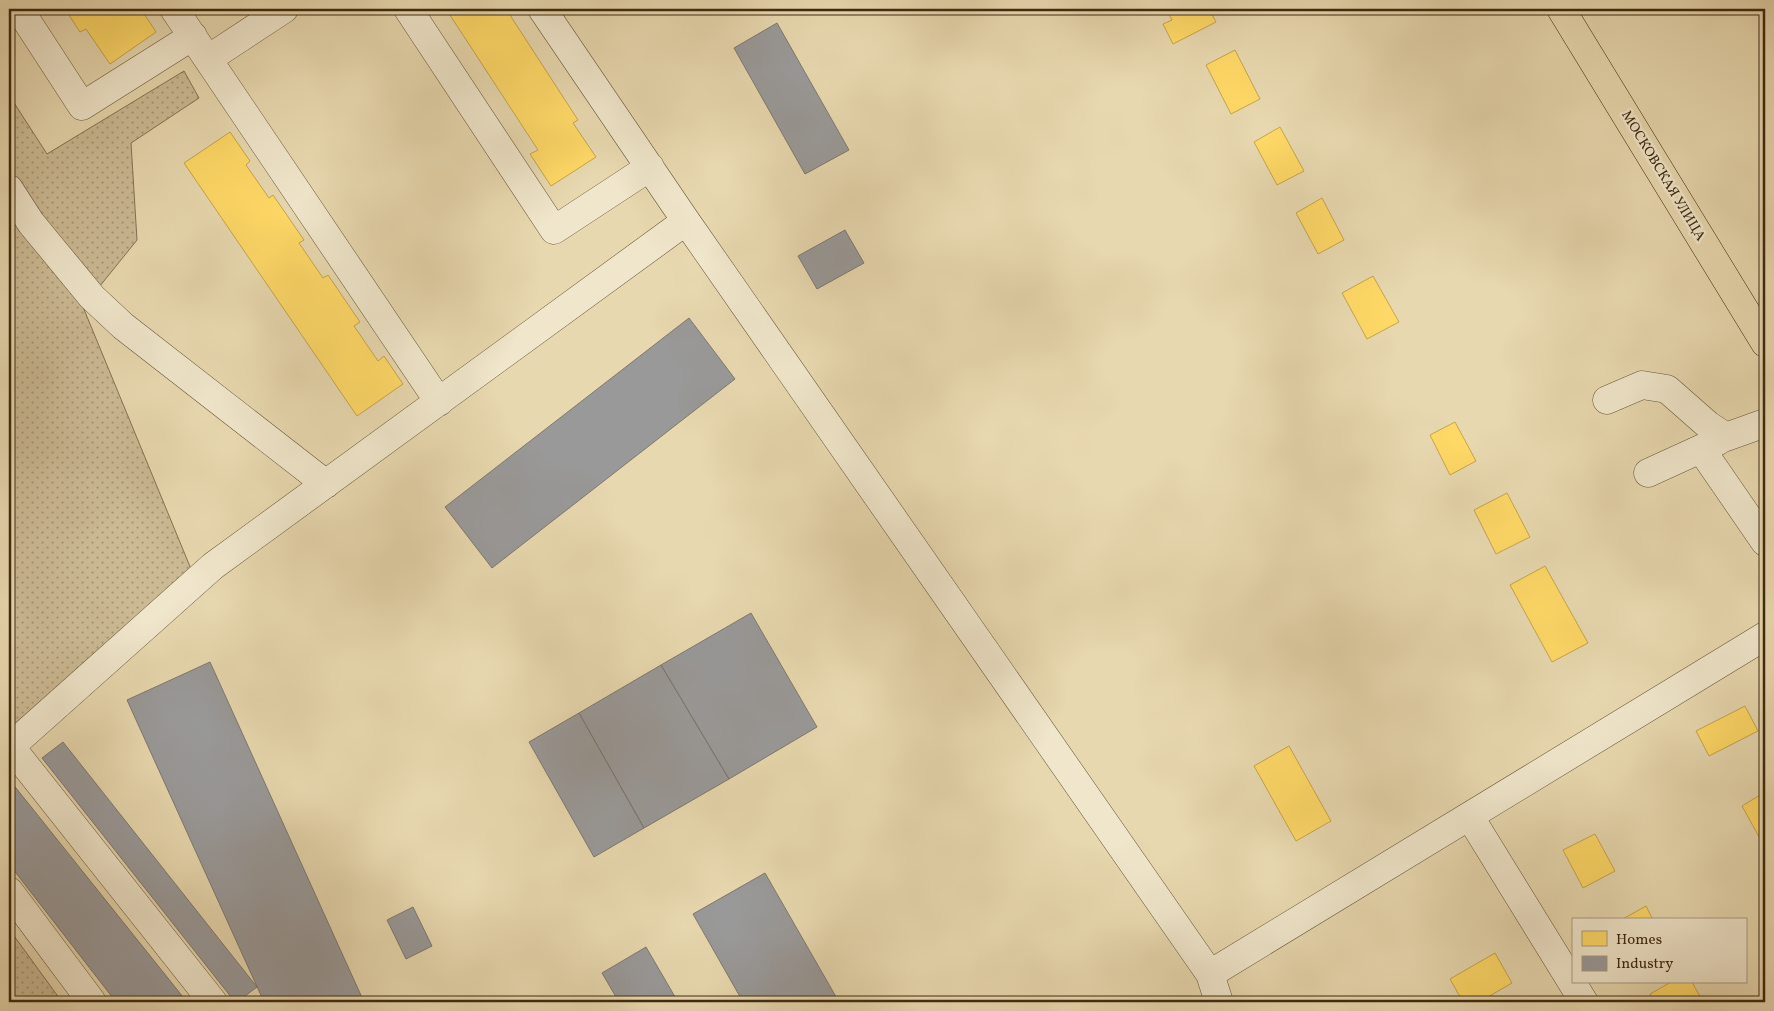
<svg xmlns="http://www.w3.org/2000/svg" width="1774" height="1011" viewBox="0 0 1774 1011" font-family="Vollkorn,serif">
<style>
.park{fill:url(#park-dots);stroke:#847252}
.homes{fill:#ffd966;stroke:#c5a44c}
.industry{fill:#999;stroke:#7e7870}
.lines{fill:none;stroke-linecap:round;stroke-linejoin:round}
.minor-casing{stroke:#685638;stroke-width:29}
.major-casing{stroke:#3e2a10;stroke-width:29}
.minor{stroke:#f0e6cb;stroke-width:28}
.major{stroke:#e8d8af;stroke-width:28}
.labels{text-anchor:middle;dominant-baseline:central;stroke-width:5;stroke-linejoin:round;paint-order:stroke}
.street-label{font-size:14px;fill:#3e2a10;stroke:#f0e6cb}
</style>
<defs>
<pattern id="park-dots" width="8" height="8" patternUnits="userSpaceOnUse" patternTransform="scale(1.25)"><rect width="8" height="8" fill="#cbba94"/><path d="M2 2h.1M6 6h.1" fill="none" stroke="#a69777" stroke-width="1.8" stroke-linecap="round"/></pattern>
</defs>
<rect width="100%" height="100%" fill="#e8d8af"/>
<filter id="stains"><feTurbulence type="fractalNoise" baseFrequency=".004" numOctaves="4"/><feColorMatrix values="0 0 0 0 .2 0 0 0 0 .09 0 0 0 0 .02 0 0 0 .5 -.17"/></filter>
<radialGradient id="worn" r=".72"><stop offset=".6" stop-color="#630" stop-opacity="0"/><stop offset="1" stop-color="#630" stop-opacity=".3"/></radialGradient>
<path class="park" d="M184 71 199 98 131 143 137 240 83 307 191 569 9 731V95L47 154Z
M9 929 62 1002H9Z"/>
<path class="homes" d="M65 9H141L156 32 110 64 86 29 80 32Z
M446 9H506L578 120 573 123 596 157 551 186 530 154 538 150Z
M1166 9H1209L1216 22 1173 44 1163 24 1172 20Z
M1235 50 1260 99 1231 114 1206 65Z
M1280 127 1304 171 1277 185 1254 142Z
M230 132 250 161 246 165 269 198 273 195 304 240 299 243 323 278 328 275 360 322 354 326 378 361 384 356 403 384 357 416 184 163Z
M1322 198 1344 240 1318 254 1296 213Z
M1373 276 1399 322 1367 339 1342 293Z
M1455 422 1476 461 1450 475 1430 435Z
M1507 493 1530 537 1496 554 1474 510Z
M1545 566 1588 643 1552 662 1510 585Z
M1745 706 1758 731 1709 756 1696 731Z
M1289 746 1331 821 1296 841 1254 766Z
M1765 792V843L1763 844 1742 806Z
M1595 834 1615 871 1583 888 1563 850Z
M1646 906 1653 920H1621Z
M1495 953 1512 983 1479 1002H1463L1450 979Z
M1671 982H1692L1703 1002H1654L1650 994Z"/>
<path class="industry" d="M777 23 849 150 805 174 734 48Z
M845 230 864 263 817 289 798 256Z
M689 318 735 379 492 568 445 507Z
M751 613 817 727 729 779 661 665Z
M210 662 364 1002H264L127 700Z
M661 665 729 779 644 828 579 713Z
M579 713 644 828 594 857 529 742Z
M63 742 257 987 237 1002H235L42 758Z
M12 783 187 1002H116L9 864V786Z
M765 873 839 1002H743L693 914Z
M413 907 432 946 406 959 387 920Z
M646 947 678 1002H619L602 973Z"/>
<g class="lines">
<g class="minor-casing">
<path id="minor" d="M19 9 82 106 193 36
M174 9 439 402
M408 9 554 230 650 167
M542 9 686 221 1210 974 1765 636
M208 59 284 9
M9 189 31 223 92 297 123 326 326 484
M1607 400 1642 385 1667 389 1708 425 1726 437 1765 423
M1701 449 1765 542
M1648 473 1718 441
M10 746 213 1002
M9 748 213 566 686 221
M1470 817 1584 1002
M9 891 92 1002
M1210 974 1219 1002"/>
</g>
<g class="major-casing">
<path id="major" d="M1561 9 1765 343"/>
</g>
<use href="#minor" class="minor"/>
<use href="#major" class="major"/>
</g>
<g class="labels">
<g class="street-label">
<text transform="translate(1663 176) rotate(59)">МОСКОВСКАЯ УЛИЦА</text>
</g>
</g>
<rect width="1774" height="1011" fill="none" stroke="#e8d8af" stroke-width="30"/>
<rect x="10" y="10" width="1754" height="991" fill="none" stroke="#3e2a10" stroke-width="2.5"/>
<rect x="15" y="15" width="1744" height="981" fill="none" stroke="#3e2a10"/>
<rect x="1572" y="918" width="175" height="65" fill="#f0e6cb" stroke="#a99b80"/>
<rect x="1582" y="931" width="25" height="15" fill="#ffd966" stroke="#a99b80"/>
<text x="1616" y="944" font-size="15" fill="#3e2a10">Homes</text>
<rect x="1582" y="956" width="25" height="15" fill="#999999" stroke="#a99b80"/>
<text x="1616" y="968" font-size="15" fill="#3e2a10">Industry</text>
<rect width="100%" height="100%" filter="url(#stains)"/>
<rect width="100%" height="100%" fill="url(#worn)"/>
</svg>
